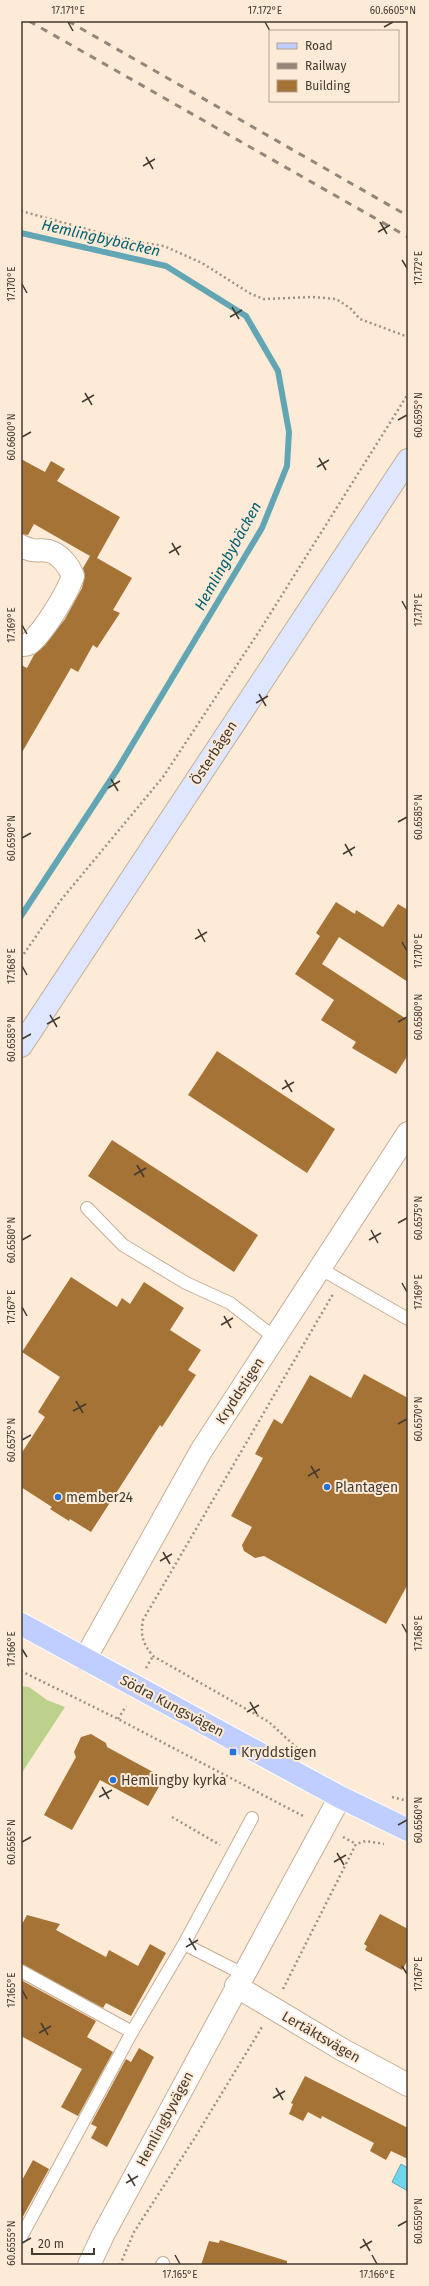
<svg xmlns="http://www.w3.org/2000/svg" width="429" height="2286" viewBox="0 0 429 2286" font-family="'Fira Sans',sans-serif">
<style>
.green{fill:#bcd28c}
.water{fill:#70d5ee;stroke:#62a6b5}
.lines{fill:none;stroke-linecap:round;stroke-linejoin:round}
.stream{stroke:#62a6b5;stroke-width:6}
.building{fill:#a47335}
.service-casing{stroke:#c4ae96;stroke-width:14}
.minor-casing{stroke:#c4ae96;stroke-width:24}
.secondary-casing{stroke:#c4ae96;stroke-width:24}
.primary-casing{stroke:#fff;stroke-width:24}
.path{stroke:#9e9081;stroke-width:2.5;stroke-dasharray:2 3;stroke-linecap:butt}
.service{stroke:#fff;stroke-width:12}
.minor{stroke:#fff;stroke-width:22}
.secondary{stroke:#dfe6ff;stroke-width:22}
.primary{stroke:#bfceff;stroke-width:22}
.rail{stroke:#948678;stroke-width:3;stroke-dasharray:7 7;stroke-linecap:butt}
.ticks{fill:none;stroke:#433a30;stroke-width:1.5}
.poi-dot{fill:#2373de;stroke:#feebd7;stroke-width:1.5}
.labels{text-anchor:middle;dominant-baseline:central;stroke-width:4;stroke-linejoin:round;paint-order:stroke}
.street-label{font-size:14px;fill:#433a30;stroke:#feebd7}
.poi-label{font-size:14px;fill:#433a30;stroke:#feebd7;text-anchor:start}
.water-label{font-size:15px;font-style:italic;fill:#035f70;stroke:#feebd7}
.neatline{fill:none;stroke:#433a30;stroke-width:1.5}
.ticks-label{font-size:10px;text-anchor:middle;fill:#433a30}
</style>
<rect width="100%" height="100%" fill="#feebd7"/>
<path class="green" d="M21 1686 29 1687 47 1700 65 1707 21 1774Z"/>
<path class="water" d="M401 2164 408 2168V2191L392 2182Z"/>
<g class="lines">
<path class="stream" d="M21 233 166 266 246 316 278 371 289 432 287 466 262 528 117 770 21 916"/>
</g>
<path class="building" d="M21 459 45 472 51 461 65 469 57 481 120 517 97 558 132 578 113 610 120 613 97 648 93 645 78 672 71 668 21 754V665L27 668 34 655 45 645 65 619 82 588 85 576 83 568 90 556 34 524 28 535 21 534Z
M336 902 355 914 356 910 383 927 398 904 408 910V982L339 937 322 964 408 1020V1055L396 1074 352 1048 356 1042 321 1020 334 1000 295 974 320 936 316 933Z
M217 1051 335 1129 307 1173 188 1095Z
M112 1140 258 1235 234 1272 88 1176Z
M71 1277 117 1307 122 1298 130 1304 144 1282 184 1308 170 1330 201 1350 188 1370 196 1375 162 1427 160 1425 91 1532 70 1519 69 1521 50 1509 52 1507 21 1487V1454L45 1417 38 1412 60 1377 22 1352Z
M364 1374 408 1398V1584L386 1624 264 1556 255 1558 244 1551 242 1545 252 1527 231 1516 263 1458 255 1454 274 1419 282 1424 310 1375 351 1398Z
M91 1734 106 1743 107 1747 164 1778 148 1806 100 1780 72 1830 44 1815 76 1757 74 1752 81 1737Z
M380 1914 408 1929V1960L402 1970 365 1950 367 1946 364 1944Z
M27 1915 60 1924 56 1930 106 1957 109 1950 138 1966 150 1944 166 1953 131 2016 106 2003 103 2008 21 1964V1926Z
M21 1980 96 2021 87 2037 113 2052 78 2116 61 2107 82 2069 21 2036Z
M139 2048 154 2057 107 2147 91 2138 97 2127 91 2124 126 2059 131 2062Z
M305 2076 408 2128V2159L391 2151 386 2160 370 2151 374 2143 322 2116 321 2119 308 2112 303 2121 289 2114 293 2104 291 2103Z
M33 2160 49 2169 21 2220V2182Z
M220 2240 287 2261V2265H201L209 2241 219 2243Z"/>
<g class="lines">
<g class="service-casing">
<path id="service" d="M87 1208 123 1245 186 1283 230 1303 274 1337
M319 1268 408 1319
M184 1944 243 1974
M21 1971 132 2032
M21 2237 132 2032 184 1944 252 1818
M162 2265 163 2263"/>
</g>
<g class="minor-casing">
<path id="minor" d="M21 546C35 553 37 549 49 551 60 554 69 566 73 576 67 594 44 631 30 643 28 645 24 645 21 645
M85 1659 201 1451 408 1133
M236 1986 343 2050 408 2085
M89 2265 103 2235 340 1797"/>
</g>
<g class="secondary-casing">
<path id="secondary" d="M21 1046 408 460"/>
</g>
<g class="primary-casing">
<path id="primary" d="M21 1624 340 1797 408 1830"/>
</g>
<path class="path" d="M21 211 130 241 164 246 202 263 251 294 264 299 313 297 336 299 350 308 360 319 408 337
M21 958 61 900 163 777 260 630 408 394
M146 1668 153 1656
M21 1671 118 1719 305 1817
M118 1719 126 1706
M297 1748 269 1722 153 1656C143 1644 140 1635 143 1620L333 1294
M392 1797 408 1801
M172 1817 220 1845
M343 1837 356 1844
M283 1989 356 1844 366 1841 384 1844
M120 2265 134 2232 194 2139 262 2027"/>
<use href="#service" class="service"/>
<use href="#minor" class="minor"/>
<use href="#secondary" class="secondary"/>
<use href="#primary" class="primary"/>
<path class="rail" d="M29 21 408 237
M68 21 408 216"/>
</g>
<path class="ticks" d="M68 22 73 31M265 22 270 31M384 27 393 22M146 157 153 169M143 166 155 159M380 222 387 234M378 232 390 225M402 260 407 268M22 284 27 293M232 307 239 319M230 317 242 310M85 393 92 405M82 402 94 395M398 420 407 415M22 437 31 432M319 458 326 470M317 467 329 460M172 543 179 555M169 553 181 546M402 601 407 610M22 625 27 634M259 694 266 706M256 703 268 696M111 779 118 791M108 788 120 781M398 822 407 817M22 838 31 833M345 844 352 856M343 854 355 847M198 929 205 942M195 939 207 932M402 942 407 951M22 966 27 975M50 1015 57 1027M398 1022 407 1017M47 1024 60 1017M22 1039 31 1034M285 1080 292 1092M282 1089 294 1082M137 1165 144 1177M134 1175 146 1168M398 1223 407 1218M371 1230 378 1243M22 1240 31 1235M369 1240 381 1233M402 1283 407 1292M22 1307 27 1316M224 1316 231 1328M221 1325 233 1318M76 1401 83 1413M73 1411 86 1404M398 1424 407 1419M22 1440 31 1435M311 1466 318 1478M308 1476 320 1469M163 1552 170 1564M160 1561 172 1554M402 1624 407 1633M22 1649 27 1657M250 1702 257 1714M247 1712 259 1705M102 1787 109 1799M99 1797 112 1790M398 1825 407 1820M22 1842 31 1837M337 1853 344 1865M334 1862 346 1855M189 1938 196 1950M186 1947 198 1940M402 1966 407 1974M22 1990 27 1999M41 2023 48 2035M39 2033 51 2026M276 2088 283 2100M273 2098 285 2091M128 2174 135 2186M126 2183 138 2176M398 2226 407 2221M363 2239 370 2251M22 2243 31 2238M360 2248 372 2241M175 2255 180 2264M372 2255 377 2264"/>
<g class="poi-dot">
<circle cx="327" cy="1487" r="4"/>
<circle cx="58" cy="1497" r="4"/>
<rect x="229" y="1748" width="8" height="8" rx="2"/>
<circle cx="113" cy="1780" r="4"/>
</g>
<g class="labels">
<g class="street-label">
<text transform="translate(214 753) rotate(-57)">Österbågen</text>
<text transform="translate(240 1391) rotate(-57)">Kryddstigen</text>
<text transform="translate(172 1706) rotate(28)">Södra Kungsvägen</text>
<text transform="translate(321 2037) rotate(30)">Lertäktsvägen</text>
<text transform="translate(165 2119) rotate(-62)">Hemlingbyvägen</text>
</g>
<g class="poi-label">
<text x="335" y="1487">Plantagen</text>
<text x="66" y="1497">member24</text>
<text x="241" y="1752">Kryddstigen</text>
<text x="121" y="1780">Hemlingby kyrka</text>
</g>
<g class="water-label">
<text transform="translate(101 238) rotate(13)">Hemlingbybäcken</text>
<text transform="translate(228 556) rotate(-61)">Hemlingbybäcken</text>
</g>
</g>
<rect width="429" height="2286" fill="none" stroke="#feebd7" stroke-width="44"/>
<rect x="269" y="30" width="130" height="72" fill="#feebd7" stroke="#b3a494"/>
<rect x="277" y="43" width="20" height="6" fill="#bfceff" stroke="#b3a494"/>
<text x="305" y="50" font-size="12" fill="#433a30">Road</text>
<rect x="277" y="63" width="20" height="6" fill="#948678" stroke="#b3a494"/>
<text x="305" y="70" font-size="12" fill="#433a30">Railway</text>
<rect x="277" y="80" width="20" height="12" fill="#a47335" stroke="#b3a494"/>
<text x="305" y="90" font-size="12" fill="#433a30">Building</text>
<path d="M32 2248v6h62v-6" fill="none" stroke="#433a30" stroke-width="2"/>
<text x="38" y="2248" font-size="12" fill="#433a30" stroke="#feebd7" stroke-width="3" paint-order="stroke">20 m</text>
<rect x="22" y="22" width="385" height="2242" class="neatline"/>
<g class="ticks-label">
<text x="68" y="14">17.171°E</text>
<text x="265" y="14">17.172°E</text>
<text x="393" y="14">60.6605°N</text>
<text transform="translate(418 268) rotate(-90)" y="4">17.172°E</text>
<text transform="translate(11 284) rotate(-90)" y="4">17.170°E</text>
<text transform="translate(418 415) rotate(-90)" y="4">60.6595°N</text>
<text transform="translate(11 437) rotate(-90)" y="4">60.6600°N</text>
<text transform="translate(418 610) rotate(-90)" y="4">17.171°E</text>
<text transform="translate(11 625) rotate(-90)" y="4">17.169°E</text>
<text transform="translate(418 817) rotate(-90)" y="4">60.6585°N</text>
<text transform="translate(11 838) rotate(-90)" y="4">60.6590°N</text>
<text transform="translate(418 951) rotate(-90)" y="4">17.170°E</text>
<text transform="translate(11 966) rotate(-90)" y="4">17.168°E</text>
<text transform="translate(418 1017) rotate(-90)" y="4">60.6580°N</text>
<text transform="translate(11 1039) rotate(-90)" y="4">60.6585°N</text>
<text transform="translate(418 1218) rotate(-90)" y="4">60.6575°N</text>
<text transform="translate(11 1240) rotate(-90)" y="4">60.6580°N</text>
<text transform="translate(418 1292) rotate(-90)" y="4">17.169°E</text>
<text transform="translate(11 1307) rotate(-90)" y="4">17.167°E</text>
<text transform="translate(418 1419) rotate(-90)" y="4">60.6570°N</text>
<text transform="translate(11 1440) rotate(-90)" y="4">60.6575°N</text>
<text transform="translate(418 1633) rotate(-90)" y="4">17.168°E</text>
<text transform="translate(11 1649) rotate(-90)" y="4">17.166°E</text>
<text transform="translate(418 1820) rotate(-90)" y="4">60.6560°N</text>
<text transform="translate(11 1842) rotate(-90)" y="4">60.6565°N</text>
<text transform="translate(418 1974) rotate(-90)" y="4">17.167°E</text>
<text transform="translate(11 1990) rotate(-90)" y="4">17.165°E</text>
<text transform="translate(418 2221) rotate(-90)" y="4">60.6550°N</text>
<text transform="translate(11 2243) rotate(-90)" y="4">60.6555°N</text>
<text x="180" y="2278">17.165°E</text>
<text x="377" y="2278">17.166°E</text>
</g>
</svg>
